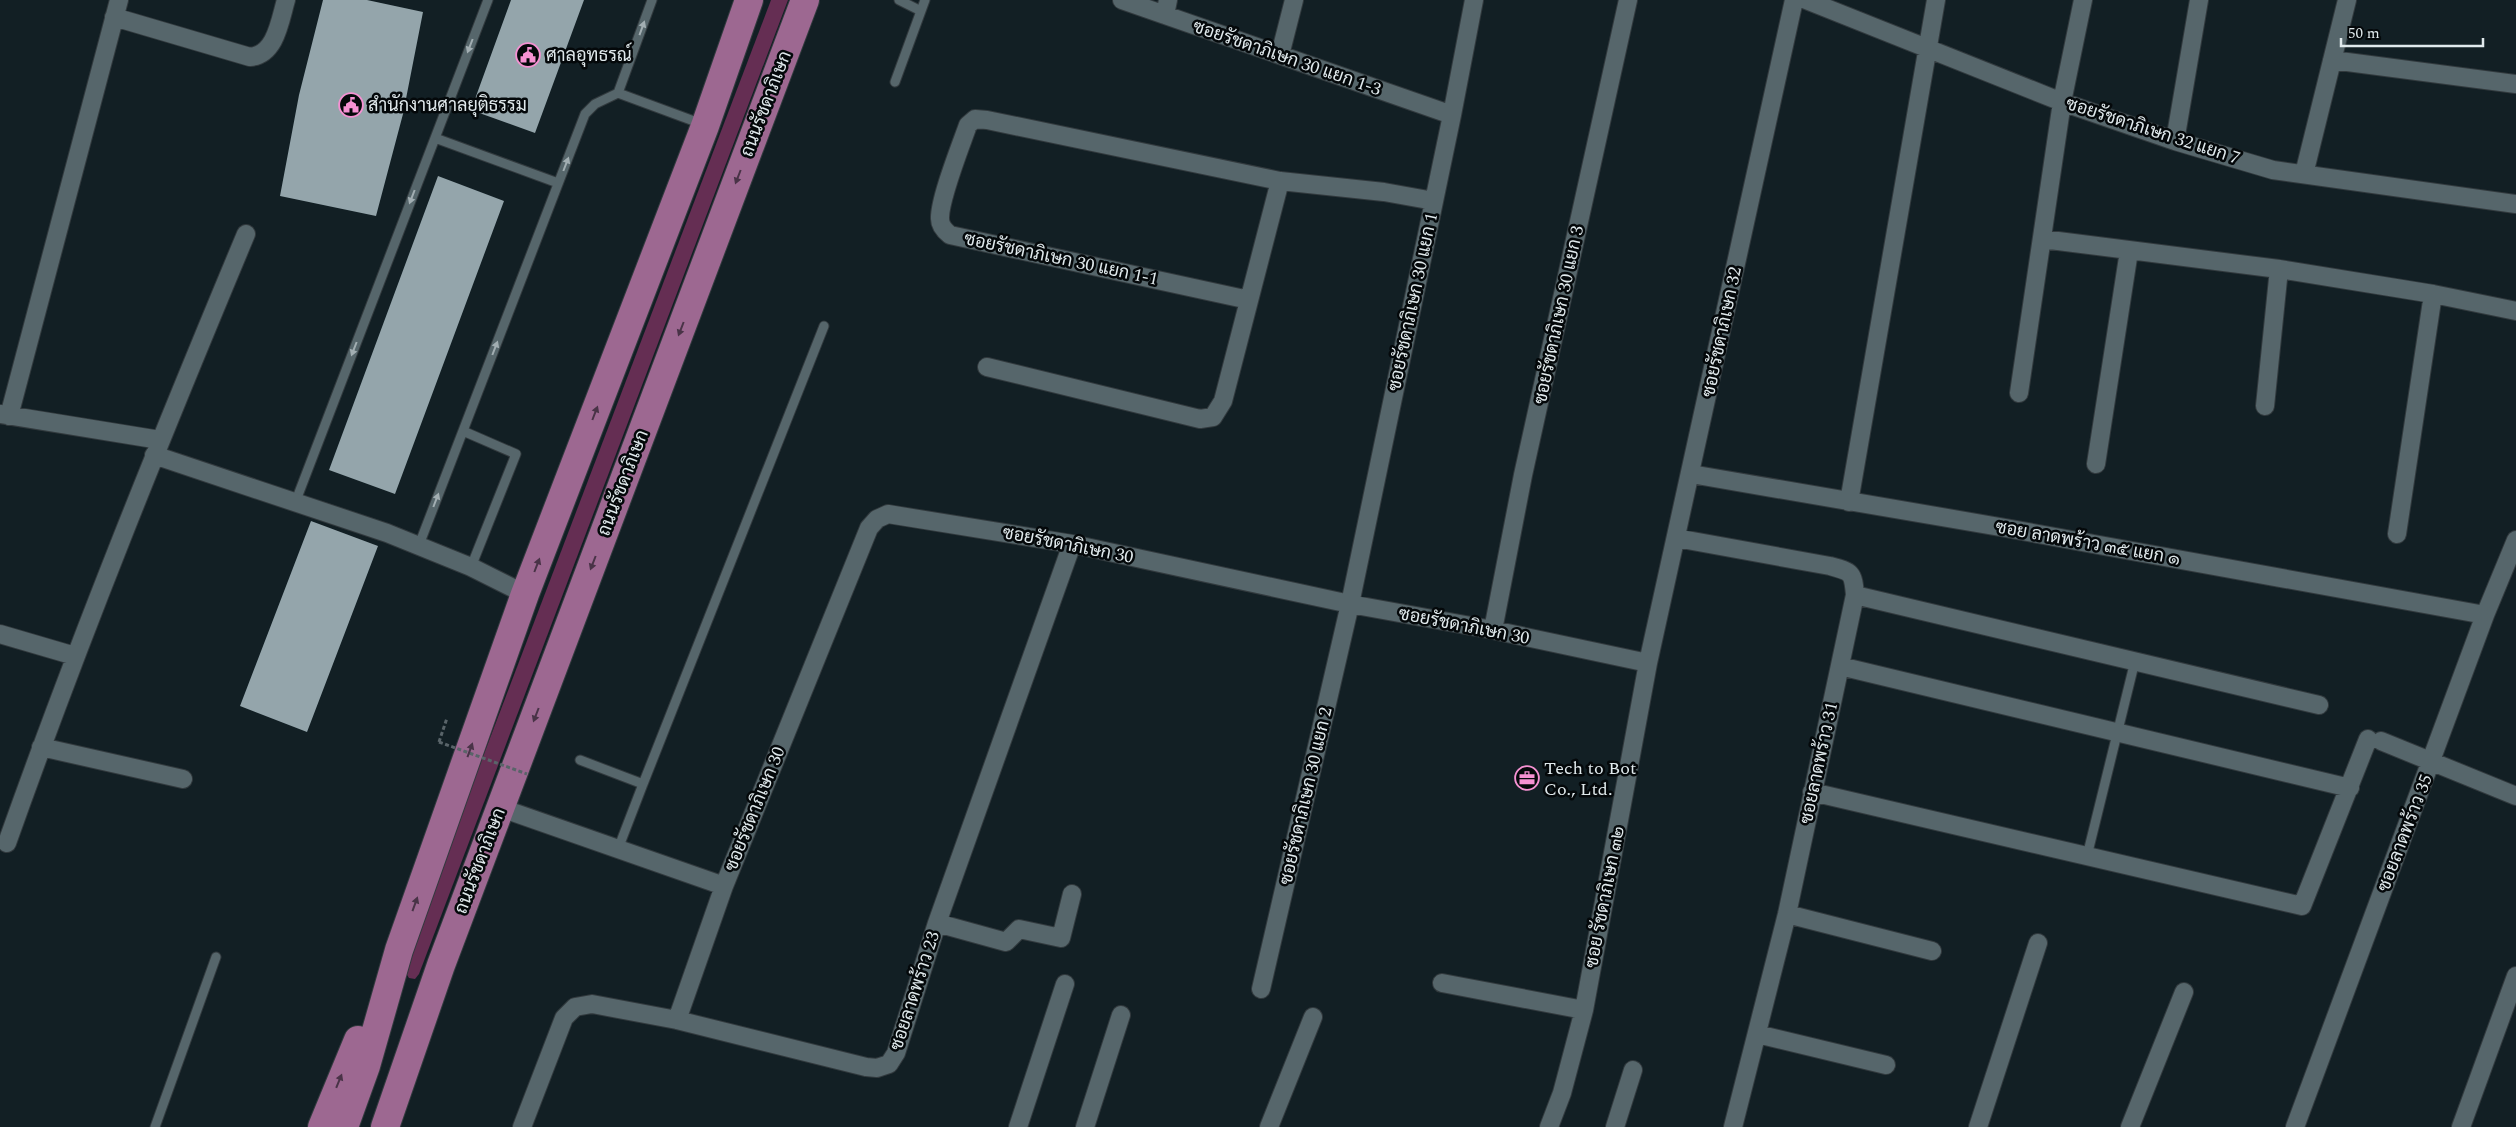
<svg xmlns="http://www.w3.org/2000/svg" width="2516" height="1127" viewBox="0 0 2516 1127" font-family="Spectral,Sarabun,serif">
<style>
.green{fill:#652e53}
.building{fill:#94a5ab}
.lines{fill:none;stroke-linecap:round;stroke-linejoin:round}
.service-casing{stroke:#323a3e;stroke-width:11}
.minor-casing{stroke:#323a3e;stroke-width:20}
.primary-casing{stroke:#323a3e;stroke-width:30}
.path{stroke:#596469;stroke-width:3;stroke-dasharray:4 2.5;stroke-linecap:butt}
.service{stroke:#56666b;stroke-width:9}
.minor{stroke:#56666b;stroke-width:18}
.primary{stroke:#9d6891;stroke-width:28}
.path-bridge{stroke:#596469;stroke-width:3;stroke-dasharray:4 2.5;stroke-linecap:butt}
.oneway{fill:#a2aeb2}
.oneway2{fill:#493347}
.labels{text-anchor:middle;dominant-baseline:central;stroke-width:5;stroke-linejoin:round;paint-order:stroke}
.poi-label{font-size:18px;fill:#e0e9ec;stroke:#04080a;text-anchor:start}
.street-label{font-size:18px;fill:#e0e9ec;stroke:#04080a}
</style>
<rect width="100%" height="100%" fill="#121f24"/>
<path class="green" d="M771 0H788L419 974 415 979 409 978 406 973 471 788Z"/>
<path class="building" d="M323 0H367L423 12 403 114 376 216 280 196 299 95Z
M511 0H584L535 133 471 110Z
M438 176 504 201 395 494 329 470Z
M311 521 378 546 307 732 240 706Z"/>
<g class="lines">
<g class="service-casing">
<path id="service" d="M899 0 921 11
M895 82 925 0
M618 93 702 124
M435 138 558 183
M463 431 516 454 471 567
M295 503 488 0
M419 545 585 114 595 104 618 93 652 0
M580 760 643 784 824 326
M618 849 643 784
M2087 856 2135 661
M155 1127 216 957"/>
</g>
<g class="minor-casing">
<path id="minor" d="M1122 0 1452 115
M1806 0 2062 102 2175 141 2273 170 2516 204
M1165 15 1168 0
M114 17 250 57C276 55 280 20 286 0
M1280 55 1294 0
M2332 60 2516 84
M2175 141 2199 0
M2304 174 2347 0
M2042 239 2279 269 2433 294
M1249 300 950 235C945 231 940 225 940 219 939 200 961 145 968 125L975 119 987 120 1280 181 1384 192 1434 201
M987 367 1200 419 1213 417 1223 401 1280 181
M2019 393 2062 102 2083 0
M2265 406 2279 269
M0 414 160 440
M9 416 119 0
M154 455 387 533 471 567 525 594
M2096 464 2129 251
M1691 474 2000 527 2485 615
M1849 502 1936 0
M2397 534 2433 294 2516 311
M1676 538 1830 566C1852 572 1853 572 1855 595L1787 914 1733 1127
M1855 595 2319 705
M1493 630 1523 475 1628 0
M0 634 75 656
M1840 666 2350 788
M2381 741 2516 796
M41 747 183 779
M1812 792 2302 906 2368 739
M501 808 724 886 869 528 877 519 888 514 1072 544 1350 604 1493 630 1648 663
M7 843C80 637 162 435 246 234
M1787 914 1932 951
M937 923 1006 942 1019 929 1061 938 1072 894
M1442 983 1584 1010
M1261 989 1350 604 1452 115 1474 0
M677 1020 724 886
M1757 1034 1886 1065
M522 1127 564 1018 575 1007 592 1004 677 1020 866 1067 877 1068 889 1064 896 1053 937 923 1072 544
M1018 1127 1065 984
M1085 1127 1121 1015
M1269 1127 1313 1017
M1549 1127 1562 1093 1584 1010 1648 663 1794 0
M1615 1127 1633 1070
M1978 1127 2038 943
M2130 1127 2184 992
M2295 1127 2485 615 2516 540
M2461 1127 2516 976"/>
</g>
<g class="primary-casing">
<path id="primary" d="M322 1127 358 1040
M344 1127 366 1066 399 950 525 594 705 126 749 0
M385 1127 441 965 805 0"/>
</g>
<path class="path" d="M439 742 447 718"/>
<use href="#service" class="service"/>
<use href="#minor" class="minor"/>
<use href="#primary" class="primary"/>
<path class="path-bridge" d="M439 742 527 774"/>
</g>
<defs><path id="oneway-solid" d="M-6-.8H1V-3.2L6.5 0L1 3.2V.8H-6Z" transform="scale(1.25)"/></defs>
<g class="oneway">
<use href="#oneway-solid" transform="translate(642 28) rotate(-70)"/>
<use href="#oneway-solid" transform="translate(470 46) rotate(111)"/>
<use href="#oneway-solid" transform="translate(566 164) rotate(-69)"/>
<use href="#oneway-solid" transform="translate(412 197) rotate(111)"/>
<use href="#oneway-solid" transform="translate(495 348) rotate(-69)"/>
<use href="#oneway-solid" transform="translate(354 349) rotate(111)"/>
<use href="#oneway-solid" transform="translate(436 500) rotate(-69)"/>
</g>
<g class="oneway2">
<use href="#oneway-solid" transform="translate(738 177) rotate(111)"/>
<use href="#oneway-solid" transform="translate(681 329) rotate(111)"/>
<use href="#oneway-solid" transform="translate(595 413) rotate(-69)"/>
<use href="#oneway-solid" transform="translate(593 563) rotate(111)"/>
<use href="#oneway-solid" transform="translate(537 565) rotate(-69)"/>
<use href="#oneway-solid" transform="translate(536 715) rotate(111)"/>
<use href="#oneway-solid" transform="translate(470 750) rotate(-70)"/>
<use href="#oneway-solid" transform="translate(415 904) rotate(-70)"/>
<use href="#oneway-solid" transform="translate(339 1081) rotate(-68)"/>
</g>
<defs>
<g id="civic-ring" transform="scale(1.25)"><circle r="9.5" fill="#04080a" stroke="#f591d2" stroke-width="1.5"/><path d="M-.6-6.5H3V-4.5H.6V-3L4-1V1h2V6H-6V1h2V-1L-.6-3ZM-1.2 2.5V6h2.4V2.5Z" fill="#f591d2"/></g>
<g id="office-ring" transform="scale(1.25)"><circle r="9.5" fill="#04080a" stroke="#f591d2" stroke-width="1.5"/><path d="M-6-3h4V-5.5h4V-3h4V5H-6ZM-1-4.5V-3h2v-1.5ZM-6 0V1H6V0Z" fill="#f591d2"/></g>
</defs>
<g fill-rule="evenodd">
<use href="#civic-ring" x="528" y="55"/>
<use href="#civic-ring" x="351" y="105"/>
<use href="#office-ring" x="1527" y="778"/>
</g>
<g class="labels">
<g class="poi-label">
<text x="546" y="55">ศาลอุทธรณ์</text>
<text x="368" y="105">สำนักงานศาลยุติธรรม</text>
<text x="1544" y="768">Tech to Bot<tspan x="1544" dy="21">Co., Ltd.</tspan></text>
</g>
<g class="street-label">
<text transform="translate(1287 58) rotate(19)">ซอยรัชดาภิเษก 30 แยก 1-3</text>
<text transform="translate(766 104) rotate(-69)">ถนนรัชดาภิเษก</text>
<text transform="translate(2153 131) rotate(18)">ซอยรัชดาภิเษก 32 แยก 7</text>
<text transform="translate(1061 259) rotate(12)">ซอยรัชดาภิเษก 30 แยก 1-1</text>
<text transform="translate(1413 302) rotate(-78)">ซอยรัชดาภิเษก 30 แยก 1</text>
<text transform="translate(1559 315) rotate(-78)">ซอยรัชดาภิเษก 30 แยก 3</text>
<text transform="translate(1722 332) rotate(-78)">ซอยรัชดาภิเษก 32</text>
<text transform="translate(623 483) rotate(-69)">ถนนรัชดาภิเษก</text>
<text transform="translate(2088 543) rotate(10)">ซอย ลาดพร้าว ๓๕ แยก ๑</text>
<text transform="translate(1068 545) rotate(11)">ซอยรัชดาภิเษก 30</text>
<text transform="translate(1464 626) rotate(11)">ซอยรัชดาภิเษก 30</text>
<text transform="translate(1819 763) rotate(-78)">ซอยลาดพร้าว 31</text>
<text transform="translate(1306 796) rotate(-77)">ซอยรัชดาภิเษก 30 แยก 2</text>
<text transform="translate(755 809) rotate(-68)">ซอยรัชดาภิเษก 30</text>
<text transform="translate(2405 833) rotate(-69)">ซอยลาดพร้าว 35</text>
<text transform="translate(480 861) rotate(-69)">ถนนรัชดาภิเษก</text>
<text transform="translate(1605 897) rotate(-79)">ซอย รัชดาภิเษก ๓๒</text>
<text transform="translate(915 991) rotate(-72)">ซอยลาดพร้าว 23</text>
</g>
</g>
<path d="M2341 38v8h142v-8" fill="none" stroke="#e0e9ec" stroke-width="2.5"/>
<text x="2348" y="38" font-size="15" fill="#e0e9ec" stroke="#04080a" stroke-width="4" paint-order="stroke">50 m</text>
</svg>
